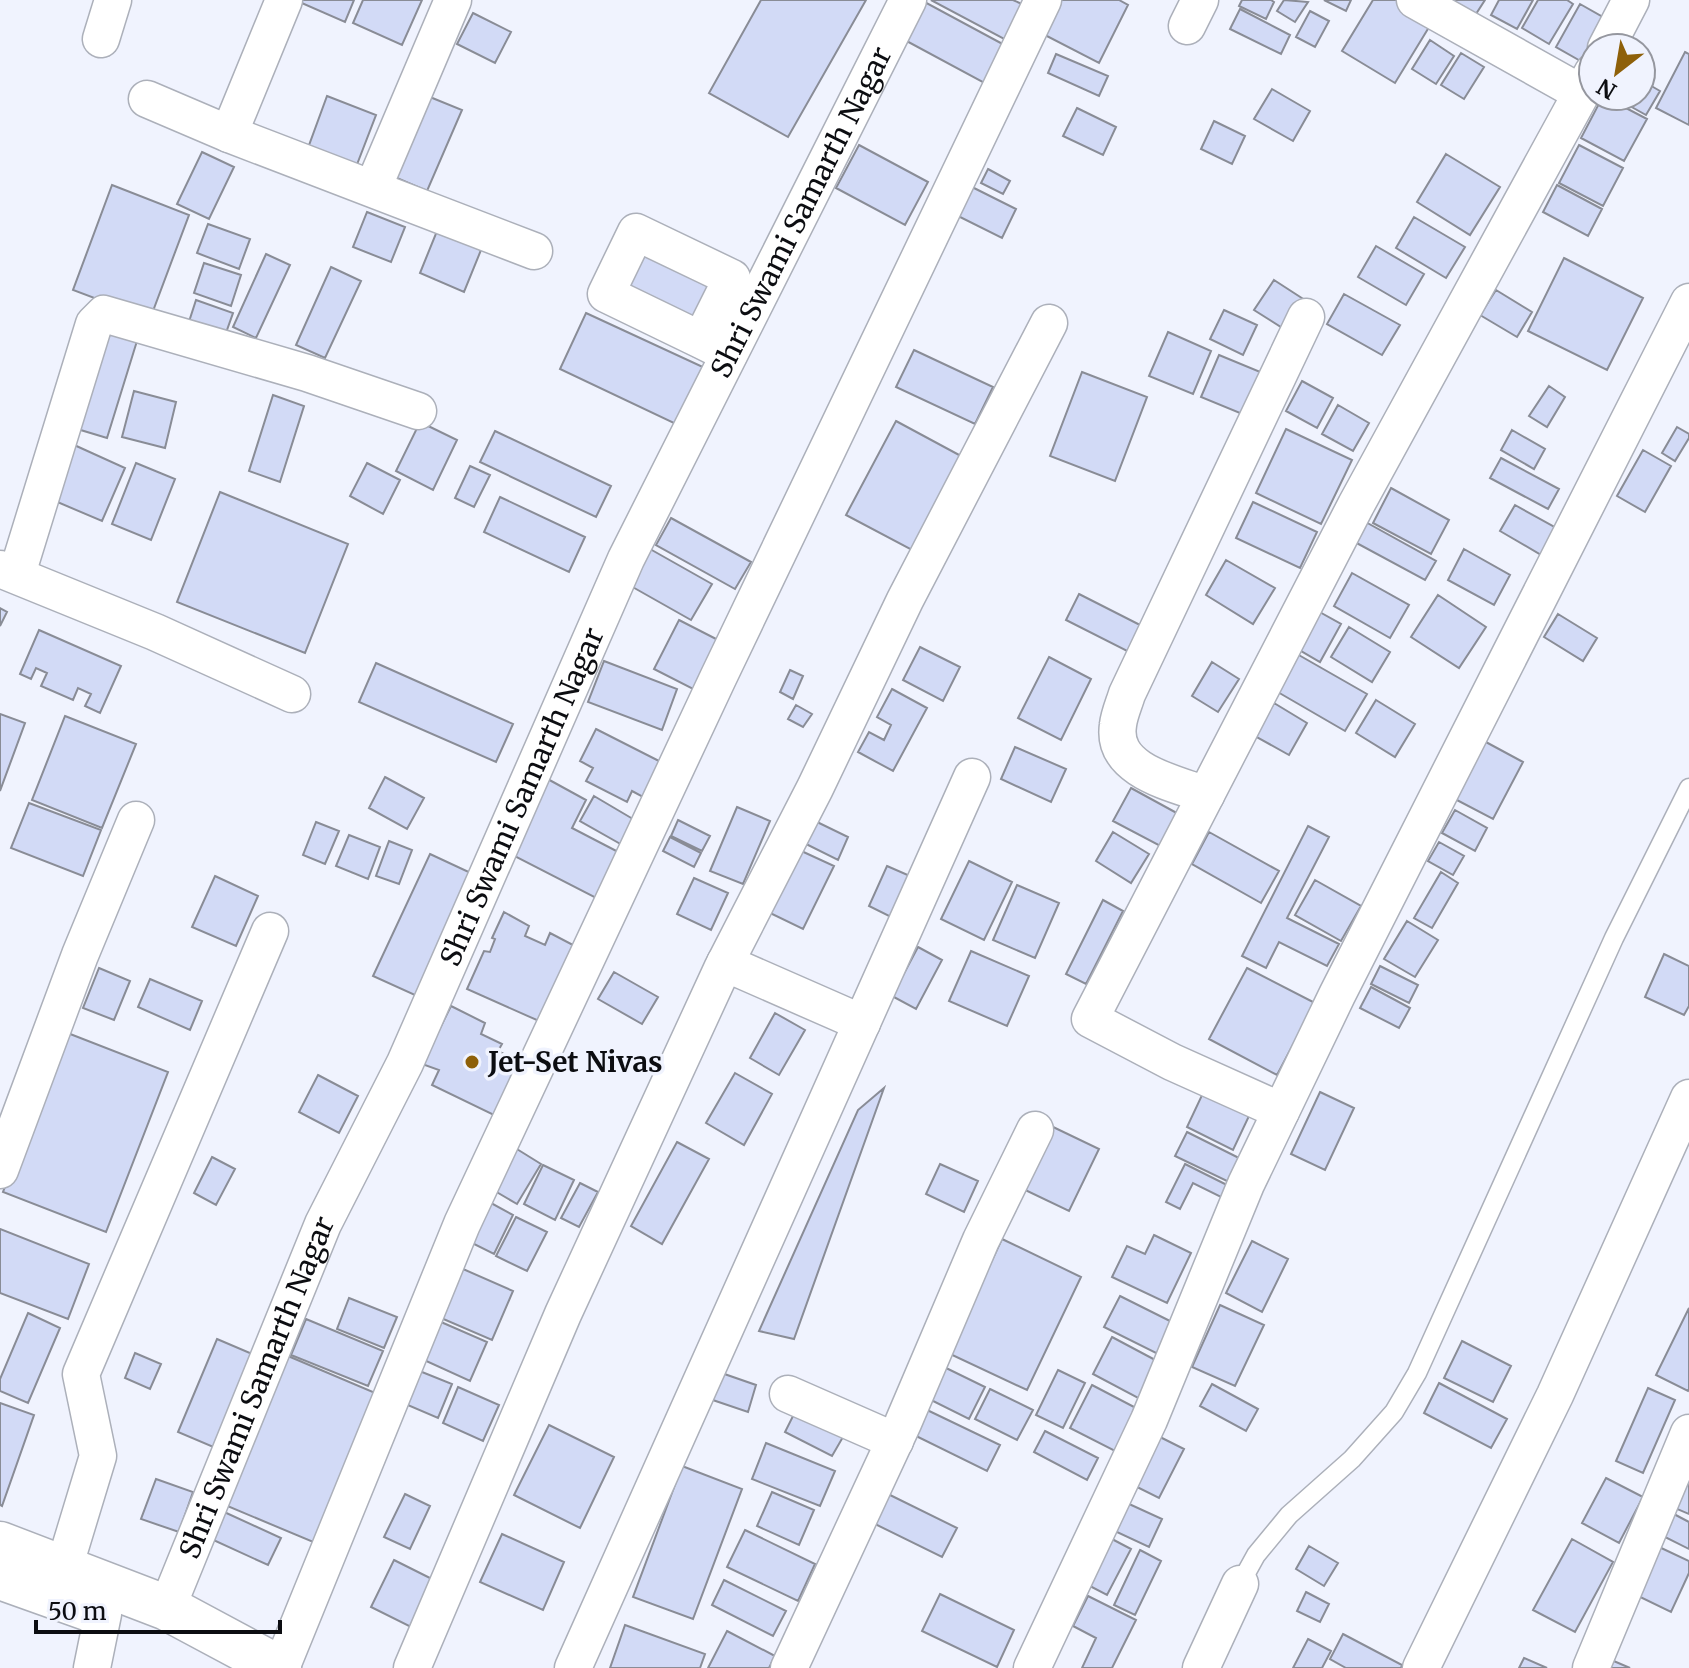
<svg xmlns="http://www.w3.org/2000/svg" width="1689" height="1668" viewBox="0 0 1689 1668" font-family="Merriweather,serif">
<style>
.building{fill:#d2daf6;stroke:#898c96;stroke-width:2}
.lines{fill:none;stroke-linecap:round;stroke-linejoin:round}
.lane-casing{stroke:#acb0ba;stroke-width:21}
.street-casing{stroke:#acb0ba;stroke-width:39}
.highway-casing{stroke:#acb0ba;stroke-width:47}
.lane{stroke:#fff;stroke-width:18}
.street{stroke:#fff;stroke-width:36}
.highway{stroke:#fff;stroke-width:44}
.poi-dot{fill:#8e6009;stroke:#f0f3fe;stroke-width:3}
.labels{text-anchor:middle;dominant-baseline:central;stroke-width:7;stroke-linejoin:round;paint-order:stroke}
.street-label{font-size:28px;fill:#0c0d11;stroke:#f0f3fe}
.poi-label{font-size:28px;font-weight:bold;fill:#0c0d11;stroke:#f0f3fe;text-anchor:start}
</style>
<rect width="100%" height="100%" fill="#f0f3fe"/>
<path class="building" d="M295 0H354L345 22Z
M363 0H422L402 45 353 23Z
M761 0H866L788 137 709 93Z
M921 0 1010 48 990 86 901 38Z
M931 0H1013L1024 5 1006 40Z
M1057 0H1119L1128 5 1099 63 1041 33Z
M1242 0H1271L1274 2 1266 19 1239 6Z
M1284 0 1308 2 1295 22 1277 11Z
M1324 0H1351L1346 11Z
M1373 0H1414L1437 14 1395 83 1342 51Z
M1450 0H1485L1474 17Z
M1499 0H1533L1517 29 1491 15Z
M1538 0H1567L1573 4 1549 44 1522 28Z
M1580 4 1608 20 1584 63 1556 47Z
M1240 9 1290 35 1281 54 1230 29Z
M1310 11 1329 21 1315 47 1296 37Z
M473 13 511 32 495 63 457 44Z
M1430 40 1454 56 1436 84 1412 69Z
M1685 52 1689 54V125L1656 108Z
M1461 53 1484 67 1464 99 1441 85Z
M1056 54 1108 76 1099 96 1048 73Z
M1641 80 1660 91 1646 115 1612 96H1641Z
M1272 89 1310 111 1293 141 1254 119Z
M425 95 462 110 427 191 390 175Z
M327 96 376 115 356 167 308 148Z
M1603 96 1647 119 1624 161 1581 138Z
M1077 108 1116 127 1103 155 1063 136Z
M1214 121 1245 136 1232 164 1201 149Z
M859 145 928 182 905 225 836 188Z
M1579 145 1623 168 1603 206 1559 183Z
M202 152 234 167 209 219 177 204Z
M1446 154 1500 187 1470 235 1417 202Z
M988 169 1010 181 1003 194 981 183Z
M112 185 189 215 150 319 73 290Z
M1557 185 1602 209 1588 236 1543 212Z
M972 187 1016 209 1002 238 958 216Z
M367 212 405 227 391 262 353 247Z
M1414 217 1465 247 1446 278 1396 248Z
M208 224 250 239 239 269 197 253Z
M437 231 481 250 464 292 420 273Z
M640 240 719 280 698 330 615 291Z
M1376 246 1424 274 1406 305 1358 277Z
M266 254 290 265 256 338 233 327Z
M1564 258 1643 298 1607 370 1528 331Z
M204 263 241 275 231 306 194 293Z
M331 267 361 281 325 358 296 345Z
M1274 280 1311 304 1292 334 1254 310Z
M1496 290 1532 312 1517 337 1480 315Z
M1344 294 1400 325 1382 355 1327 324Z
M196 300 233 313 222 344 186 331Z
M1224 310 1257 325 1243 355 1210 339Z
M586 313 705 368 678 425 560 369Z
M104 331 137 341 107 438 74 428Z
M1168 332 1211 351 1193 394 1149 376Z
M914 350 993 387 975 424 896 387Z
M1219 355 1270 376 1252 418 1201 397Z
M1082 372 1147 397 1115 481 1050 456Z
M1302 381 1333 398 1317 428 1286 411Z
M1549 386 1565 397 1547 427 1529 416Z
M134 391 176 402 165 448 122 437Z
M273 395 304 406 280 482 249 471Z
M1338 405 1369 423 1353 451 1322 434Z
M896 421 961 456 912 550 846 515Z
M420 422 457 440 433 490 396 471Z
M1677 427 1689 434V438L1675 461 1662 453Z
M1286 429 1352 460 1321 524 1256 493Z
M1512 430 1545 449 1534 469 1501 450Z
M495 431 611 486 596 517 480 462Z
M72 444 125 468 102 521 48 498Z
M1643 450 1671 466 1645 512 1617 496Z
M1501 458 1559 489 1548 509 1490 478Z
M136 463 175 479 151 540 112 524Z
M367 463 400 480 383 514 350 496Z
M470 466 490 475 474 507 455 498Z
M1391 488 1449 520 1431 554 1373 523Z
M220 492 348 544 305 653 177 602Z
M500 497 585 537 569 572 484 532Z
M1253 502 1317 532 1300 568 1236 538Z
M1515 505 1558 529 1543 556 1500 531Z
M671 518 751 562 735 589 656 545Z
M1362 520 1436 561 1425 580 1351 540Z
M650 549 712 584 691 620 629 585Z
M1464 549 1510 575 1494 605 1448 580Z
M1226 560 1275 588 1253 624 1206 595Z
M1352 573 1409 605 1390 638 1334 606Z
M1079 594 1146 628 1133 654 1066 620Z
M1438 595 1486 627 1459 668 1411 637Z
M0 608 7 612 0 626Z
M1316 610 1341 624 1320 662 1296 648Z
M1558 614 1597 638 1583 661 1544 637Z
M679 620 722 642 697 691 654 669Z
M1349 627 1390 652 1372 682 1331 657Z
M39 630 121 666 100 713 85 706 91 694 78 688 73 700 41 686 47 673 36 668 31 679 20 674Z
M920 647 960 667 943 701 903 680Z
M1297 654 1367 694 1345 731 1276 691Z
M1049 657 1091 679 1061 740 1018 718Z
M604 661 677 689 662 730 588 702Z
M1212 662 1239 679 1218 712 1192 696Z
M376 663 513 724 496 762 359 702Z
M790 670 803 676 793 699 780 692Z
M892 689 927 708 893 771 858 752 869 732 884 740 891 725 877 717Z
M1376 700 1415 724 1395 757 1356 733Z
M1274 703 1307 723 1289 755 1255 736Z
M796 705 812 714 803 727 788 719Z
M0 714 25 723 0 791Z
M65 716 136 744 102 828 32 800Z
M596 729 661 762 643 797 632 791 627 802 586 781 593 768 580 761Z
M1484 741 1523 762 1493 819 1453 798Z
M1015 747 1066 769 1051 802 1001 779Z
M385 777 424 798 407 829 369 808Z
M544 777 586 800 572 828 626 856 602 901 505 851Z
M1131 788 1184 817 1166 849 1113 821Z
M594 796 638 822 624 846 580 821Z
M29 803 101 830 83 876 11 848Z
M737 807 770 821 743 884 710 871Z
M1455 810 1487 828 1475 851 1442 833Z
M678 820 710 836 702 851 671 836Z
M815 821 848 837 838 860 804 843Z
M316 822 339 831 325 864 303 855Z
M1308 826 1329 837 1287 918 1339 944 1327 966 1279 942 1266 968 1242 956Z
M1113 832 1149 854 1131 883 1096 861Z
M1209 832 1279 871 1261 903 1192 864Z
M349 835 380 847 368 879 336 866Z
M670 837 701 853 694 867 663 851Z
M389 841 412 850 399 884 376 876Z
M1439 842 1464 856 1453 875 1428 861Z
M797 849 834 866 803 929 768 912Z
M430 854 473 874 417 996 373 976Z
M969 861 1012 882 984 940 941 919Z
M887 866 910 876 891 917 869 906Z
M1441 872 1458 883 1432 928 1414 918Z
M215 876 258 896 236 946 192 927Z
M694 878 728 893 711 930 677 914Z
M1315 880 1361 906 1341 941 1295 915Z
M1017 885 1059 903 1035 958 993 940Z
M1103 900 1123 911 1086 984 1066 974Z
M504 912 529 926 525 936 545 945 550 933 573 945 539 1021 467 989 484 951 490 952 495 939 492 938Z
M1407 921 1438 940 1415 977 1384 959Z
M918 947 942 960 916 1009 892 996Z
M971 951 1029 976 1007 1026 949 1001Z
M1664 954 1689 966V1006L1684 1015 1645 997Z
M1380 966 1418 985 1409 1003 1371 984Z
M99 968 130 981 114 1020 83 1008Z
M1247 968 1315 1003 1277 1075 1209 1039Z
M614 972 658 997 642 1024 598 999Z
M150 979 202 1001 190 1030 138 1007Z
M1371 987 1410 1008 1399 1028 1360 1008Z
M451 1006 485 1023 481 1034 502 1044 498 1051 524 1064 498 1117 432 1085 439 1070 422 1064Z
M775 1013 805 1030 779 1075 750 1058Z
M65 1032 168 1072 106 1232 3 1192Z
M735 1073 772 1094 744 1145 706 1123Z
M318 1075 358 1096 339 1133 299 1112Z
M884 1088 794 1339 759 1331 858 1110Z
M1320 1092 1354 1108 1325 1170 1291 1154Z
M1203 1093 1249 1116 1233 1150 1187 1127Z
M1051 1126 1099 1149 1069 1211 1021 1188Z
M1187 1132 1241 1159 1229 1182 1175 1156Z
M677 1142 709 1159 662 1244 631 1226Z
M512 1146 541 1164 517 1204 488 1187Z
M212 1157 235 1169 216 1205 194 1193Z
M940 1164 978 1181 964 1212 926 1194Z
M1185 1164 1231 1187 1225 1199 1193 1183 1180 1209 1166 1202Z
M543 1165 574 1180 555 1220 524 1204Z
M580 1183 598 1192 579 1227 561 1218Z
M480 1197 513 1215 494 1254 460 1237Z
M516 1217 547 1232 527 1271 496 1256Z
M0 1229 89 1264 68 1319 0 1293Z
M1154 1235 1191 1253 1167 1303 1112 1277 1127 1246 1145 1254Z
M1002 1239 1081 1277 1027 1390 948 1353Z
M1252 1241 1288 1259 1262 1312 1226 1293Z
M463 1269 513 1291 492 1340 441 1318Z
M1120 1296 1174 1323 1158 1354 1104 1327Z
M349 1298 397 1317 384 1348 337 1329Z
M1220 1305 1264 1325 1235 1386 1192 1367Z
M1689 1308V1389L1688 1391 1656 1375Z
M28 1313 60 1328 28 1403 0 1391V1379Z
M306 1319 383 1351 368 1386 291 1355Z
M441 1322 487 1342 470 1381 424 1360Z
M1112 1337 1159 1362 1140 1399 1093 1374Z
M217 1339 257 1356 218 1449 178 1432Z
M1462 1341 1511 1366 1493 1402 1444 1378Z
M135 1353 161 1364 150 1389 125 1378Z
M288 1356 380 1395 318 1544 225 1505Z
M942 1366 985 1387 969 1419 927 1398Z
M710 1369 756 1385 748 1412 701 1396Z
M417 1370 452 1384 438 1418 403 1403Z
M1058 1370 1085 1383 1063 1428 1036 1415Z
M1439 1383 1507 1419 1491 1448 1424 1413Z
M1212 1384 1258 1409 1246 1431 1200 1406Z
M1092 1385 1136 1408 1115 1451 1070 1428Z
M458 1387 499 1405 483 1441 443 1423Z
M1648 1388 1675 1400 1643 1473 1616 1461Z
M990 1389 1033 1410 1017 1440 975 1419Z
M0 1403 34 1415 2 1506 0 1505Z
M925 1409 1000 1445 987 1471 912 1434Z
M795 1412 843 1437 832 1456 785 1432Z
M549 1425 614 1457 580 1528 514 1495Z
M1045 1431 1098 1458 1087 1480 1034 1452Z
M1160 1437 1184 1449 1159 1498 1135 1486Z
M1689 1442V1514L1663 1503Z
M766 1443 835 1471 820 1506 752 1479Z
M682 1466 742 1489 693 1619 633 1597Z
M1606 1478 1643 1497 1619 1543 1582 1523Z
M156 1479 193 1492 179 1532 141 1519Z
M772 1492 814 1510 799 1545 757 1526Z
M405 1494 430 1506 410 1549 384 1537Z
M888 1494 957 1528 942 1557 873 1523Z
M1116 1498 1162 1519 1149 1547 1104 1526Z
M222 1511 281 1538 268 1565 209 1538Z
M1670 1512 1689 1522V1549L1659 1534Z
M745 1530 815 1564 798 1601 727 1567Z
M502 1534 564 1562 543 1610 480 1582Z
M1110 1538 1131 1549 1107 1595 1086 1584Z
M1572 1539 1613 1562 1575 1632 1533 1610Z
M1309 1546 1338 1563 1324 1586 1296 1569Z
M1657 1546 1689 1561V1573L1671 1612 1634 1594Z
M1140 1550 1161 1561 1135 1615 1114 1605Z
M394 1560 434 1580 411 1627 371 1607Z
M724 1580 786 1611 773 1636 712 1605Z
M1306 1592 1329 1604 1320 1622 1297 1611Z
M940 1594 1014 1630 997 1667 922 1631Z
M1088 1596 1136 1620 1112 1668H1082L1096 1638 1073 1626Z
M625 1625 705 1654 700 1668H610Z
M727 1631 775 1656 769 1668H708Z
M1343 1634 1402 1665 1401 1668H1346L1330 1659Z
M1308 1639 1331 1651 1322 1668H1293Z
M1524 1658 1547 1668H1519Z
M1609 1659 1630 1668H1605Z"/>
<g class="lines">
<g class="lane-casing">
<path id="lane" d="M1240 1584 1256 1555 1289 1515 1352 1459 1394 1412 1417 1373 1614 938 1689 788"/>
</g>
<g class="street-casing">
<g id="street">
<path d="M1415 0 1581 93"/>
<path d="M1187 26 1200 0"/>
<path d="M101 39 113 0"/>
<path d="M1606 48 1631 0"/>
<path d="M147 99 229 134 534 251"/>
<path d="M229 134 284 0"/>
<path d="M373 188 453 0"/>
<path d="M701 340 732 278 636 232 606 294 701 340 729 354"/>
<path d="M0 569 155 632 292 694"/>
<path d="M17 574 94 324 104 314 307 373 418 411"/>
<path d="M1206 795C1174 783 1111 771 1118 725 1119 715 1124 704 1127 694L1306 317"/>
<path d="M725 963 862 1023"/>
<path d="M1281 1111 1172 1062 1090 1019 1356 505 1593 72"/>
<path d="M0 1170 80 955 136 820"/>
<path d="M788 1394 895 1441"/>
<path d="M64 1568 98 1456 81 1374 270 931"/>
<path id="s1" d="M167 1608 323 1224 405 1063 626 559 908 0"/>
<path d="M92 1668 103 1614"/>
<path d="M281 1668 462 1224 718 678 1043 0"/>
<path d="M412 1668 563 1314 722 969 815 788 905 600 1049 323"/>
<path d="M573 1668 972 777"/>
<path d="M789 1668 903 1423 981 1240 1035 1130"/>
<path d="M1032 1668 1149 1420 1246 1184 1337 995 1689 302"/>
<path d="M1201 1668 1240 1584"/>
<path d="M1421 1668 1555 1395 1689 1098"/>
<path d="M1591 1668 1689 1433"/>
</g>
</g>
<g class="highway-casing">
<path id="highway" d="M0 1544 167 1608 279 1668
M0 1577 90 1609"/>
</g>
<use href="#lane" class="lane"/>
<use href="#street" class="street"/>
<use href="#highway" class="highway"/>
</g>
<circle class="poi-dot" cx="472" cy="1062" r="8"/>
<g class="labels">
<g class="street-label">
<text stroke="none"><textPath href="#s1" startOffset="1534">Shri Swami Samarth Nagar</textPath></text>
<text stroke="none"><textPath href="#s1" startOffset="886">Shri Swami Samarth Nagar</textPath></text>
<text stroke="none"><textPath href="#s1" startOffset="238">Shri Swami Samarth Nagar</textPath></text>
</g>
<g class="poi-label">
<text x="488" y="1062">Jet-Set Nivas</text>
</g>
</g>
<g transform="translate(1617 72) rotate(211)"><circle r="38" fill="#f0f3fe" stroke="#95979f" stroke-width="2"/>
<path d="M0-6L14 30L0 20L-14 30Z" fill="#8e6009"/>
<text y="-12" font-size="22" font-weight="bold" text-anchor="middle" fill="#0c0d11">N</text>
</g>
<path d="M36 1620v12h244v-12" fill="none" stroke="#0c0d11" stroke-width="4"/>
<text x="48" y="1620" font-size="24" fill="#0c0d11" stroke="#f0f3fe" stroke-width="6" paint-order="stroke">50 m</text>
</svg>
